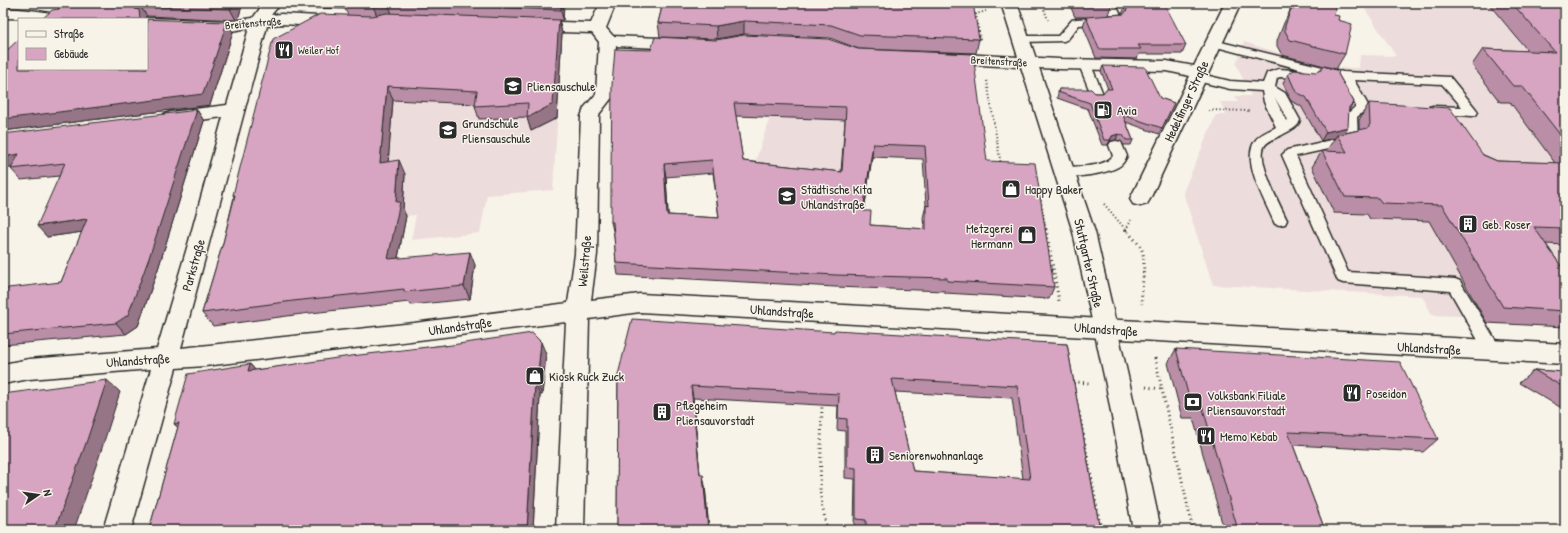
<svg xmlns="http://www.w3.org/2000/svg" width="1568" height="533" viewBox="0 0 1568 533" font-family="'Patrick Hand',sans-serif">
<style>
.built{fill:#eddcdc}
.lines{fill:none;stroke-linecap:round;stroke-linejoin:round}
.service-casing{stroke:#2b2b2b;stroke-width:3}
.pedestrian-casing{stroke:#2b2b2b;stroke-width:3}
.minor-casing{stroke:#2b2b2b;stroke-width:3}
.tertiary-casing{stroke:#2b2b2b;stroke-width:3}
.path-far1{stroke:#2b2b2b;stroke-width:2;stroke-dasharray:1 2.5;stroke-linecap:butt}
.path{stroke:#2b2b2b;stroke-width:3;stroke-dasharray:1 3.5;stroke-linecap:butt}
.service{fill:#f7f3e8;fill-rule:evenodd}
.pedestrian{fill:#f7f3e8;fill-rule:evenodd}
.minor{fill:#f7f3e8;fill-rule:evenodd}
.tertiary{fill:#f7f3e8;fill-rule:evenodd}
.wall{fill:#b98ea6;stroke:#2b2b2b;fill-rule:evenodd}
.shaded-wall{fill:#967487;stroke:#2b2b2b}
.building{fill:#d7a5c1;stroke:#2b2b2b;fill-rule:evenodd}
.labels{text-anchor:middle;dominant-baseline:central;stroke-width:3;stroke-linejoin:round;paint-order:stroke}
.far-street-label{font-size:11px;fill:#2b2b2b;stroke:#f7f3e8}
.far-poi-label{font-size:11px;fill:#2b2b2b;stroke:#f7f3e8;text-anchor:start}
.poi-label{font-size:13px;fill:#2b2b2b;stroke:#f7f3e8;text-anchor:start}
.street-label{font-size:13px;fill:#2b2b2b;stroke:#f7f3e8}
</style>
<rect width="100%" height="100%" fill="#f7f3e8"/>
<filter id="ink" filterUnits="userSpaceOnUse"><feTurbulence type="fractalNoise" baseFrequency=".025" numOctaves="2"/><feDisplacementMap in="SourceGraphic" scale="8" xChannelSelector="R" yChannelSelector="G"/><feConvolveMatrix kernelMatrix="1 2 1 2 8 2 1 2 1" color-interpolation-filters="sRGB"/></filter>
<g filter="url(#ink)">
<path class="built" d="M1361 3H1565V327L1487 323 1484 317 1432 315 1422 296 1213 285 1183 192 1216 115H1226L1220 102H1238L1235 96H1251L1236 64 1244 42 1328 68H1359L1360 55 1396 56Z
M561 58 553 190 487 195 480 233 411 240 416 215 325 224 344 95Z
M770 117 844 120 842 170 825 205 747 187Z"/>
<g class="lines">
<g class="service-casing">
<path id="service" d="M1105 3H1115L1123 19 1121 22 1079 25 1068 39 1064 41 1022 42 1018 41 1016 39 1018 37 1022 36H1058L1072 20 1076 19 1110 17Z
M1213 40 1343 72 1450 77 1476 109 1478 112 1476 115 1472 116 1429 113 1427 110 1429 107 1433 106 1462 107 1442 84 1354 80 1369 107 1357 117 1358 140 1356 143 1296 156 1348 272 1455 279 1460 281 1499 346 1501 351 1499 356 1493 358 1487 356 1450 291 1343 283 1338 281 1282 155 1287 150 1344 137 1345 116 1356 106 1341 80 1209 45 1207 43 1209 41Z
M1085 61 1089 62 1091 65 1103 94 1101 97H1093L1091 94 1079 65 1081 62Z
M1279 69 1309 71 1313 72 1315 75 1313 78 1309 79 1280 77 1277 78 1275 87 1285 93 1300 120C1298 128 1289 131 1282 135 1276 138 1267 141 1264 147 1257 162 1280 205 1287 220L1285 224 1280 225 1275 224 1273 220C1265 201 1241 160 1255 141 1259 134 1269 131 1276 127L1264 102 1262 91 1230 89 1193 80 1191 77 1193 74 1197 73 1230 81 1263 83 1267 73ZM1275 98 1288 120 1286 121Z
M1116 141 1121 142 1127 156C1125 159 1124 162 1122 164 1112 174 1072 179 1059 175L1057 172 1059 169 1064 167C1079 166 1103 168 1113 156L1109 145 1111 142Z"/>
</g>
<g class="pedestrian-casing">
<path id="pedestrian" d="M600 3H616L606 28 613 36 682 39 688 40 691 44 688 48 682 49 616 46 614 95 600 113 597 121 590 123 583 121 581 117 584 108 596 94 599 42 592 33 531 31 525 30 523 26 525 22 531 21 591 23Z"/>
</g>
<g class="minor-casing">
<path id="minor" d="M264 3H281L271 15 281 14 337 17 343 18 345 22 343 26 337 27 281 24 267 26 181 348 414 323 568 303 575 254 581 117 583 113 590 111 597 113 599 117 597 254 591 300 640 294 1565 344V364L640 312 589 319 584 530H556L566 322 205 366 176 368 131 530H103L151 369 29 379 3 384V364L29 359 157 349 189 241 223 117 171 124 164 122 162 118 164 114 171 112 227 105 249 28 231 31 147 28V19H143L147 18 231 21 253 18Z
M1225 3H1241L1150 199 1147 204 1140 206 1133 204 1130 199 1190 76 1167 71 1059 69 943 63 937 62 934 58 937 54 943 53 1059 59 1167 61 1194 66Z
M3 8C24 9 44 11 64 16L66 19 3 18Z"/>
</g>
<g class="tertiary-casing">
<path id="tertiary" d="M1001 3H1017L1095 232 1130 385 1161 530H1133L1106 385 1073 232Z"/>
</g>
<path class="path-far1" d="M1042 3 1048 20
M980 39 976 14 986 11
M987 81 1001 165
M1209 110 1250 111
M1039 190 1046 230
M1104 204 1126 230
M1126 230 1131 220"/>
<path class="path" d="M1046 229 1059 301
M1125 229C1130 235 1138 242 1141 248 1148 261 1140 289 1142 304
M1126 231 1127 229
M1562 253 1565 256
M1155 358 1193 530
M1074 382 1089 383
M1146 387 1162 389
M822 403 820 493 827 530
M1079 412 1101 530"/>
<use href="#service" class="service"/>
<use href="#pedestrian" class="pedestrian"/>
<use href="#minor" class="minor"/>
<use href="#tertiary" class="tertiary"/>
</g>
<path class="wall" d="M59 3H263L259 7 242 6 238 19 236 20 147 16 144 18V19L233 32 210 105 3 131V54L59 9Z
M277 3H564L563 20H559L562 33 557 118 531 131 527 117 479 119 475 106V104L393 100 388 162 405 174 403 209 406 216 398 258 475 265 470 299 411 305 409 302 302 314 213 326 202 313 223 243 234 197 233 195 348 15 345 9 279 7Z
M663 3 979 39 976 53 859 49 830 38 744 34 717 39 660 37 658 23Z
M1069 3H1112L1108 15 1122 14 1126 5 1186 45 1182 54H1139L1137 59 1096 58 1083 26 1086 17H1075Z
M1292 3H1336L1334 15 1338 20 1345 54 1336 69 1282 55 1277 46V41L1284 23 1289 13Z
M1488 3H1565V245L1546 244 1565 272V327L1487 323 1429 221 1370 219 1367 214 1334 213 1312 167 1322 151H1326L1335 138 1321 141 1301 106 1291 101 1283 83 1288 74H1338L1354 102 1349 110 1344 133 1359 130V120L1369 103 1497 161 1555 163 1510 102H1500L1472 65 1483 49 1528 51Z
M716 40 987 161 1054 287 1049 299 945 293V291L835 287 618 275 616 263 614 235 611 222 651 50ZM736 116 845 120 841 172 743 161ZM872 157 923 159 926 205 923 218 924 229 870 225 864 211ZM713 173 719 218 668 215 666 177Z
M1103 66 1160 98 1174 103 1159 134 1126 122 1133 140 1131 145H1124L1121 141 1116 140 1110 141 1108 145H1102L1088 109 1057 98 1059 89 1095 93H1103L1108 89 1101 71Z
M197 110 204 121 158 269 138 326 126 334 3 345V296L61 282 82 232 47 237 59 176 21 180 11 169V168Z
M834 332 1067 344 1100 530H854L855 479 845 478V431L837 430 838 406 693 398 700 475 705 486 709 530H617L618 375ZM895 392 1012 398 1023 479 913 471Z
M445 345 446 346 546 354 542 395H540L533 530H149L178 427 174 424 250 364 255 370Z
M1176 349 1438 439 1423 452 1293 445 1325 530H1224L1193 418H1182L1168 363Z
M1534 370 1565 372V410L1519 383Z"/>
<path class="shaded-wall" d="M233 3H240L242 6 238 19 236 20 230 9Z
M257 3H263L259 7Z
M386 3H388L392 14 377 16 373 6Z
M561 3H564L563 20 561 10Z
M140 6 147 16 144 18 145 19H140L135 9V7Z
M559 20 562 33 557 118 531 131 527 118Z
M744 21V34L717 39 716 26Z
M227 22 233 32 210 105 3 131V119Z
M387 86 393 100 387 177 380 163Z
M197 110 204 121 158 269 138 326 126 334 116 323Z
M1348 127 1343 136 1337 135 1335 138 1321 141 1326 132Z
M1118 134 1116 140 1110 141 1108 145 1112 136Z
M873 144 872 157 862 224 863 211Z
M19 154 29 165 3 169V157Z
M399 160 405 174 403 209 406 216 395 273 388 259 396 202Z
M664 164 666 177 669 228 667 215Z
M87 219 97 230 47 237 37 226Z
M470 252 475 265 470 299 464 286Z
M541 342 546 354 542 395 537 383Z
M250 364 260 376 248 371Z
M107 380 120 392 100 454 74 530H56V526Z
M535 384 540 395 533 530H527Z
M691 386 693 398 701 486 700 475Z
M179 423 186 435 174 424Z
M703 475 705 486 709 530H708Z"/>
<path class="building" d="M59 3H233L232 8 230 9 140 6 135 7V9L139 10 140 19 227 22 203 94 3 119V54L19 39V69H147V19H42L52 10 59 9 58 5Z
M346 3H386L373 6 343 4Z
M395 3H561V10Z
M663 3H973L979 39 860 35 831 25 744 21 716 26 658 23Z
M1295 3H1336L1334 15 1339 16 1338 20 1352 24 1345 54 1290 40 1285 31V26L1291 9H1293Z
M1512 3H1565V141L1522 86H1513L1483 49 1555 52Z
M1126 5H1165L1186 45H1138L1141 49H1099L1086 17 1124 14 1127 10Z
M387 13 559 20 553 104 527 118 528 103 475 106 477 91 387 86 380 163 399 160 396 202H400L388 259 470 252 464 286 404 292V289L293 301 202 313 223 243 235 195H233L273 39 320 14 372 16Z
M744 35 828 39 858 49 973 54 987 161 1035 163 1054 287 947 281V278L836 275 616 263 613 222H611V172L612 85 615 49 651 50 655 37 716 40ZM734 103 846 107 842 172 743 161ZM873 144 925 146 929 206 926 205V229L870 225 871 211H863ZM712 160 719 218 667 215 664 164Z
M1103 66 1145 67 1160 98 1174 103 1162 128 1123 115 1133 140H1126L1123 135 1118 134 1112 136 1110 140H1104L1090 103 1058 92 1059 89H1091L1095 93H1103L1106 89H1112Z
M1323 66 1339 71 1338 74 1354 102 1349 107 1348 127 1326 132 1306 97 1296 92 1288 74 1294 70 1316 72 1321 70Z
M1369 103 1450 108 1483 155 1497 161 1565 163V228L1534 227 1565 272V311L1503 307 1442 205 1382 203 1378 198 1345 197 1322 151 1347 152 1337 135 1368 128 1370 124Z
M197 110 149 258 128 315 116 323 3 334V296L8 288 61 282 87 219 37 226 65 163 11 169 19 154 3 157V134Z
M632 319 834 332 835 330 1067 344 1100 530H866V520L856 519V468L847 467V419L838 418 839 394 691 386 700 475H703L708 530H617L618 375ZM892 379 1017 386 1030 479 913 471Z
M532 333 541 342 537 383 535 384 527 530H149L179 423 174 424 188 374 250 364 248 371 351 356 445 345V346Z
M1176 349 1400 362 1438 439 1288 432 1325 530H1238L1202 405H1191Z
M1534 370 1565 372V388Z
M107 380 86 443 56 526H58L56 530H3V394Z"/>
</g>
<defs>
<g id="restaurant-square" transform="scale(1)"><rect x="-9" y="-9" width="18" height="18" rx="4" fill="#2b2b2b" stroke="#f7f3e8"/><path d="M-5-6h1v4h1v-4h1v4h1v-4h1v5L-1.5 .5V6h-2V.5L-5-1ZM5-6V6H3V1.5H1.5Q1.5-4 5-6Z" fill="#fff"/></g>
<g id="school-square" transform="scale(1)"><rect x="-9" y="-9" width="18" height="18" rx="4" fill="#2b2b2b" stroke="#f7f3e8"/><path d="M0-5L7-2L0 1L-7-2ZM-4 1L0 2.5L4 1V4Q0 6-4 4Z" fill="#fff"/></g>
<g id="fuel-square" transform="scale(1)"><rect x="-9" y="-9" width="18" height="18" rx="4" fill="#2b2b2b" stroke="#f7f3e8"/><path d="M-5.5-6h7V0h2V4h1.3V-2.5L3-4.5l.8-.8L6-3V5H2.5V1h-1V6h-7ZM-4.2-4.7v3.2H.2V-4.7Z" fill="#fff"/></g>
<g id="shop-square" transform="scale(1)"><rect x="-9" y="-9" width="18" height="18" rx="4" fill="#2b2b2b" stroke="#f7f3e8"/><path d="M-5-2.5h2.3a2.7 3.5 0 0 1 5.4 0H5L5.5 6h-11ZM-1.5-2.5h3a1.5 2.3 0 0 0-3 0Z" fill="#fff"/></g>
<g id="building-square" transform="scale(1)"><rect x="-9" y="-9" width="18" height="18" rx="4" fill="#2b2b2b" stroke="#f7f3e8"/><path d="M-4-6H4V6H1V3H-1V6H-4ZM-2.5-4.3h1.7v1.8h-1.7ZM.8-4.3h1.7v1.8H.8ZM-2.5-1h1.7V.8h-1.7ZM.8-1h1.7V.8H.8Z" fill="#fff"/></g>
<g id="bank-square" transform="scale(1)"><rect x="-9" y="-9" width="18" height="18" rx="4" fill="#2b2b2b" stroke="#f7f3e8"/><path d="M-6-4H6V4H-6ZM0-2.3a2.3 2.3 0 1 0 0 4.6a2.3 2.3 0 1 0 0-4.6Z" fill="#fff"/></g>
</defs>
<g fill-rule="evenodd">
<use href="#restaurant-square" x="284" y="50"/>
<use href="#school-square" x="513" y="86"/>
<use href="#fuel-square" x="1103" y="110"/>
<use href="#school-square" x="448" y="130"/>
<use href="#shop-square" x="1011" y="189"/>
<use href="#school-square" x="787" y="196"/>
<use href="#building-square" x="1468" y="224"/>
<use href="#shop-square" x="1027" y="235"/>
<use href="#shop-square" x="535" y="376"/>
<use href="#restaurant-square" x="1352" y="393"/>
<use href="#bank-square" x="1193" y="402"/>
<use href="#building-square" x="662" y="412"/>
<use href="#restaurant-square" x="1206" y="436"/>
<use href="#building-square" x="875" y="455"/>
</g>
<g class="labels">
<g class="far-street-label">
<text transform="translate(253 23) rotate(-5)">Breitenstraße</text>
<text transform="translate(999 61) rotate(3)">Breitenstraße</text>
</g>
<g class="far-poi-label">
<text x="298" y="50">Weiler Hof</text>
</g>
<g class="poi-label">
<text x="527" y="86">Pliensauschule</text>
<text x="1117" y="110">Avia</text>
<text x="462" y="123">Grundschule<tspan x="462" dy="15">Pliensauschule</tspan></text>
<text x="801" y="189">Städtische Kita<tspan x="801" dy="15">Uhlandstraße</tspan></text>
<text x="1025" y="189">Happy Baker</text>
<text x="1482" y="224">Geb. Roser</text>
<text x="1013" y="228" text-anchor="end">Metzgerei<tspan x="1013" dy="15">Hermann</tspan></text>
<text x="549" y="376">Kiosk Ruck Zuck</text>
<text x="1366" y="393">Poseidon</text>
<text x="1207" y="395">Volksbank Filiale<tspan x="1207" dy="15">Pliensauvorstadt</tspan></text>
<text x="676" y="405">Pflegeheim<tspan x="676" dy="15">Pliensauvorstadt</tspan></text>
<text x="1220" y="436">Memo Kebab</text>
<text x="889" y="455">Seniorenwohnanlage</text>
</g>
<g class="street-label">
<text transform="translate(1186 101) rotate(-65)">Hedelfinger Straße</text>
<text transform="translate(584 261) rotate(-85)">Weilstraße</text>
<text transform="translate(1089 263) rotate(77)">Stuttgarter Straße</text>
<text transform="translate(193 265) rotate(-74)">Parkstraße</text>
<text transform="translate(782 311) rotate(4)">Uhlandstraße</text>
<text transform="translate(460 326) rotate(-8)">Uhlandstraße</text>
<text transform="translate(1106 329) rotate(4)">Uhlandstraße</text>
<text transform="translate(1429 348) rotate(3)">Uhlandstraße</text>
<text transform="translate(138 360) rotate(-4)">Uhlandstraße</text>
</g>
</g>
<rect width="1568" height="533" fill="none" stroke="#f7f3e8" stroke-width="16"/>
<rect x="8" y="8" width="1552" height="517" fill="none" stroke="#2b2b2b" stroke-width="1.5" filter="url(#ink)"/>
<rect x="18" y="18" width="130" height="52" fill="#f7f3e8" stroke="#a5a39c"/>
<rect x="26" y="31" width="20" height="6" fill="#f7f3e8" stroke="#a5a39c"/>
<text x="54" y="38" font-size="12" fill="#2b2b2b">Straße</text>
<rect x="26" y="48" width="20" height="12" fill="#d7a5c1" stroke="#a5a39c"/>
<text x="54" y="58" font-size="12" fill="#2b2b2b">Gebäude</text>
<g transform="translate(38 495) rotate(77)" stroke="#f7f3e8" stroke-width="3" paint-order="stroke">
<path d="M0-3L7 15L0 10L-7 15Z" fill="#2b2b2b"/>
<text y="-6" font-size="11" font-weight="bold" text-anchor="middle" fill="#2b2b2b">N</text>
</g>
</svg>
